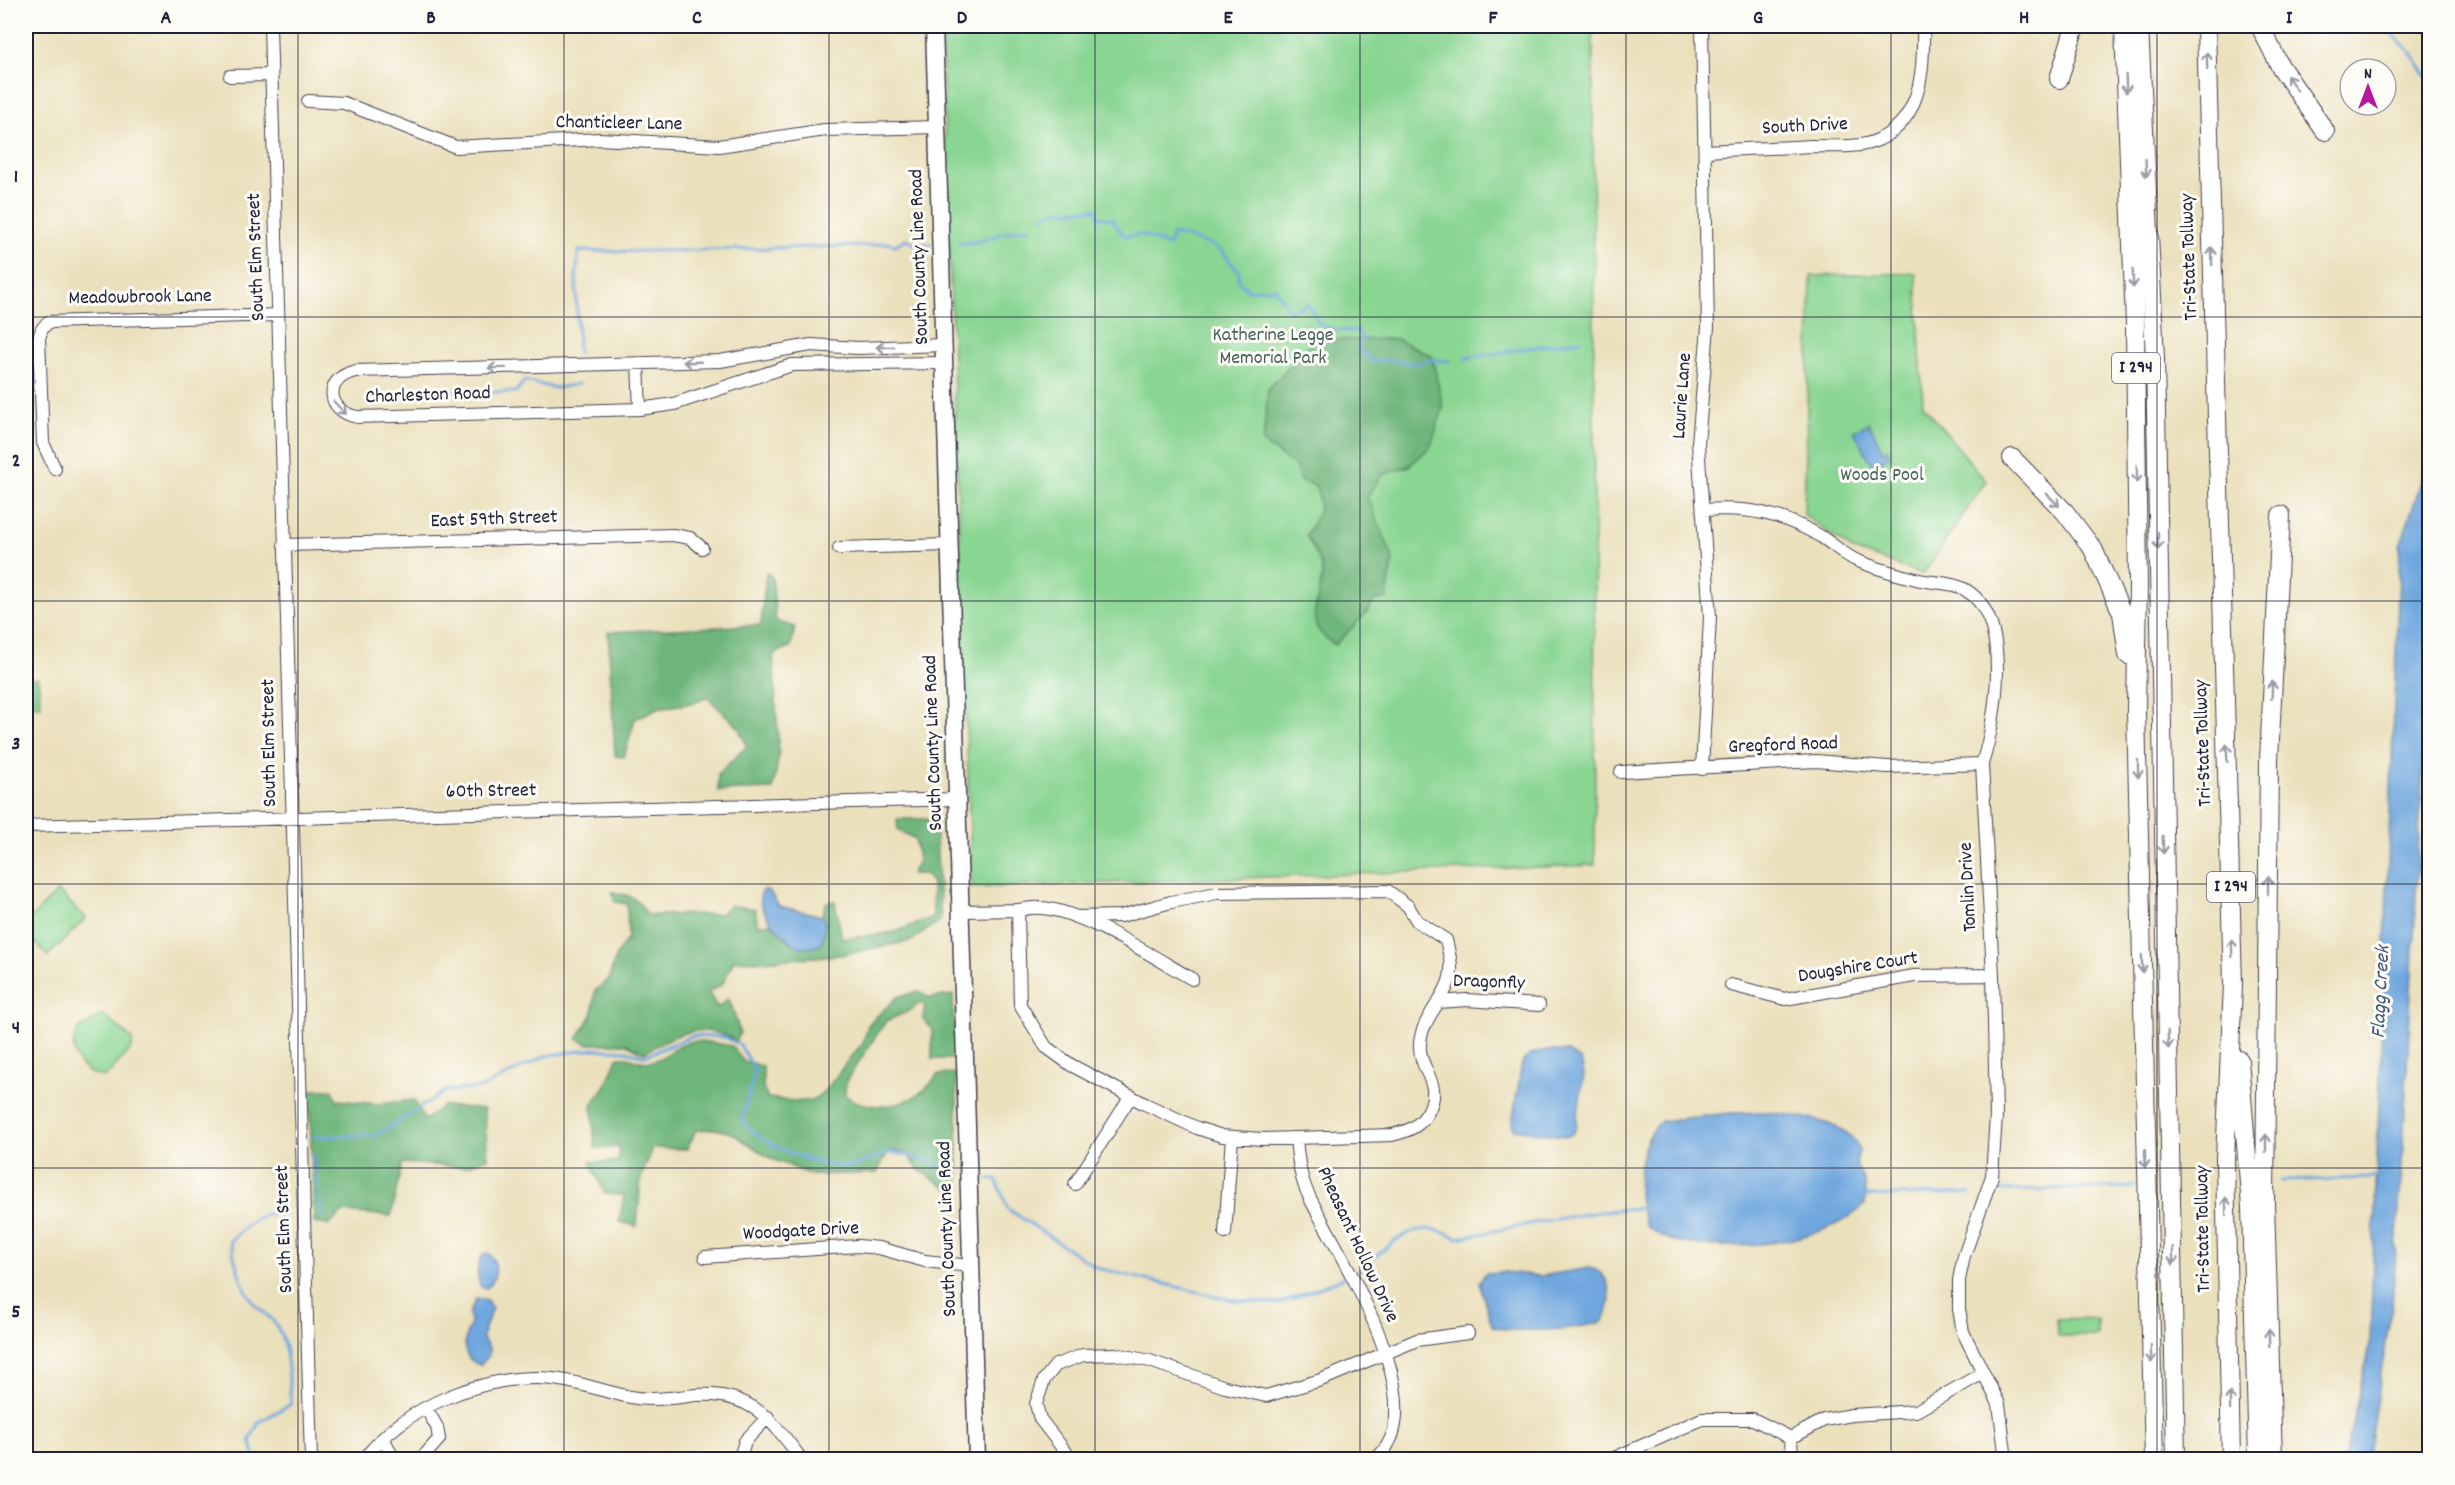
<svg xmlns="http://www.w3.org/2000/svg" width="2455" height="1485" viewBox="0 0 2455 1485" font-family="Dekko,sans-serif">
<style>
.green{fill:#89d592;stroke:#567c66;stroke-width:1.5}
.forest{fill:#6eb67c;stroke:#486c5c;stroke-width:1.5}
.water{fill:#6fa7de;stroke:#48648c;stroke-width:1.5}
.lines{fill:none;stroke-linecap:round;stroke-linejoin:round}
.stream{stroke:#6fa7de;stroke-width:3}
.minor-casing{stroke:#403e4e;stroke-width:14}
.major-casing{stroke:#403e4e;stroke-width:19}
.highway-casing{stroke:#403e4e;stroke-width:20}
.minor{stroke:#fff;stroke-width:12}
.major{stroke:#fff;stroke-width:16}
.highway{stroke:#fff;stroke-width:18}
.oneway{stroke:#9c9ca7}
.grid{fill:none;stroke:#22223b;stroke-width:1.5;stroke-opacity:0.55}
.labels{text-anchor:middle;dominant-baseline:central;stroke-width:6;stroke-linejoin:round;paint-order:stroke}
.shield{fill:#fdfcf7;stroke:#646373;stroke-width:1.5}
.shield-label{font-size:18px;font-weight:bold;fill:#22223b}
.street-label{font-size:20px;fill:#22223b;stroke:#fdfcf7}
.park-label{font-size:20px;fill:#466159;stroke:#fdfcf7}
.water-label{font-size:21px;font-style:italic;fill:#41577c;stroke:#fdfcf7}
.neatline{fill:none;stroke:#22223b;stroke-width:2}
.grid-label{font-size:20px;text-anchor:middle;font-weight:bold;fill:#22223b}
</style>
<rect width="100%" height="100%" fill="#fdfcf7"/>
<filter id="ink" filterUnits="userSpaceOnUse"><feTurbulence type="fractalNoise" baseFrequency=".0167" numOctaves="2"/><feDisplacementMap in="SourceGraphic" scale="12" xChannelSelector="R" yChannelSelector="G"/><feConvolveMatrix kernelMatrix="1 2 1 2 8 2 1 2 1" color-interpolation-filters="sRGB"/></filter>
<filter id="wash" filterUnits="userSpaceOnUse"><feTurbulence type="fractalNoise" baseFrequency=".008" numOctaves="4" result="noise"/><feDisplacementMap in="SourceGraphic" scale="24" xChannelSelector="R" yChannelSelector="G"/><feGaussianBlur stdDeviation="1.35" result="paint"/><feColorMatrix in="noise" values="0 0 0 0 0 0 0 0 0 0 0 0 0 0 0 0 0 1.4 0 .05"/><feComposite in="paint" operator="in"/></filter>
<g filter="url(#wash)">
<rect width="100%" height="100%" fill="#ebe0bc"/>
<path class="green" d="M941 26H1593L1595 865 972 888Z
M1916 273 1923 405 1986 481 1923 574 1851 549 1804 515 1811 276Z
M58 891 86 918 48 956 26 934V923Z
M103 1014 132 1039V1048L105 1077C79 1074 65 1050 80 1028Z
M2097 1318V1336H2058L2057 1319Z"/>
<path class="forest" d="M1397 339 1432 356 1443 408 1430 447 1409 466 1382 475 1367 496 1393 558 1387 598 1373 601 1369 610 1335 645C1299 623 1321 604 1322 574 1323 563 1311 545 1306 535 1318 516 1324 506 1315 485L1300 481 1296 467 1263 443 1268 389 1314 340Z
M766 572 772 577 776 621 795 627 791 646 773 655 779 755 773 789 718 791V774L747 746 738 727 707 697 694 703 658 708 635 719 624 757 615 756 608 632 761 625Z
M38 678 41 706H26V679Z
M897 819H927L935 823 941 920 911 941 841 955 761 961 734 960 722 985 708 992 718 1008 727 999 730 1001 740 1033 737 1041C700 1021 677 1033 644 1053L627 1044H588L577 1039 592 1015 595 991 609 979 616 955 628 938 627 904 615 902 612 892C630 895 638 898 647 915L721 914 730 905 755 909 758 925 771 923 792 944 825 923 822 916 826 903 835 901 842 939 895 932 933 917 932 883 925 874H911L918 861 915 839 898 830Z
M920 991 929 998 953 995 955 1059H932V1029L923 1019 925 1007 922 1002 909 1011 886 1021 846 1081 845 1095C874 1116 919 1105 937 1075L956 1073 959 1196 918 1169 906 1153 889 1150 877 1173 812 1175 770 1158 732 1133 715 1129 696 1130 687 1149 652 1148 641 1178 637 1226 619 1222 624 1195 605 1194 590 1162H618L619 1147 595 1148 592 1104 605 1087 617 1058C629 1054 634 1061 645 1062 662 1062 674 1046 689 1042 703 1039 719 1044 732 1046L743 1061 763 1066V1087L768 1098C780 1099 793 1102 805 1101 829 1100 843 1058 863 1044L868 1025 897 997Z
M309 1090H333L337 1100 378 1104 414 1100 425 1120 443 1106 484 1109 488 1158 464 1167 402 1163 391 1216 343 1212 329 1225 314 1223Z"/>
<path class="water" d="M1869 423 1883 451 1887 449 1891 456 1872 465 1854 431Z
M2429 458 2427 683 2402 1165 2392 1305 2367 1459H2345L2370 1341 2400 546Z
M764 889 770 892 779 906 822 916 825 923 822 944C816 946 810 949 804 948 788 945 748 905 764 889Z
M1566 1051 1581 1060 1584 1074 1575 1131 1569 1136H1563L1514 1129 1512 1124 1522 1063C1531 1048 1550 1051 1566 1051Z
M1764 1112C1790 1115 1855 1120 1859 1152 1852 1168 1861 1170 1865 1183 1867 1189 1865 1198 1865 1204 1828 1244 1726 1253 1675 1241 1664 1239 1655 1233 1646 1226 1634 1194 1635 1147 1661 1121L1730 1113Z
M484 1254H489C499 1264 497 1279 487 1288L481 1287C476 1277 476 1263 484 1254Z
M1589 1268C1613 1272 1614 1304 1603 1321 1578 1330 1516 1334 1492 1326L1479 1282 1486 1273 1505 1272 1541 1276Z
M476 1299H485L492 1308 482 1337 489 1348V1356L480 1365C460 1359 463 1338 471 1324L469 1313Z"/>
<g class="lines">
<path class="stream" d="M2384 26 2409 50 2430 81
M1043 217 1054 211 1097 209 1098 217 1112 219 1124 236 1143 235 1169 246 1173 234C1179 234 1215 246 1219 249 1227 255 1231 265 1239 271V282L1249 290 1275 288 1289 311 1308 304 1319 324 1335 330 1358 331 1362 338 1358 349 1372 361 1389 360 1414 364 1428 360 1450 361
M958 243C983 245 1004 228 1030 228
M578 354 576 276 579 251C675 253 770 247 865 246L886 243 896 245 906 239 917 245 931 244
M1465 358 1580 340
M427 391 516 392 524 381 556 388 579 384
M313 1137 377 1135 446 1091 482 1088 545 1056 594 1049 626 1051 645 1056 692 1036 724 1037 740 1045 755 1071 742 1119C757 1145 823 1170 853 1166 865 1164 879 1153 892 1153 910 1154 943 1165 958 1173
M313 1154 321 1216
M987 1179H996L1008 1209 1097 1268 1232 1300 1279 1304 1343 1278
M2280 1181 2369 1178 2380 1175
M2000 1191 2134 1187
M1863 1196 1970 1193
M1359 1270C1392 1244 1415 1214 1457 1238 1520 1227 1581 1211 1644 1208
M256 1460 250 1440 259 1422 291 1404C288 1378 290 1343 274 1322 268 1314 259 1310 253 1302 240 1284 236 1263 230 1241 244 1228 261 1209 281 1214"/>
</g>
</g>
<g filter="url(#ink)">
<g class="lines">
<g class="minor-casing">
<path id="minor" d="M270 26 311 1460
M230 76 271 75
M308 101 344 103 456 147 600 139 719 146 825 130 937 127
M1705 151C1740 149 1776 148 1811 146 1832 146 1861 149 1880 139 1923 118 1924 66 1923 26
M943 345 858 348 811 345 720 361 356 371C323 378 326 411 357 417L640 409 674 404 792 365 944 363
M638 364 640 409
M55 469 43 443 39 338 42 329 48 322 278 315
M1703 510C1749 507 1780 513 1820 536 1833 544 1845 556 1858 561 1878 569 1899 575 1920 580 1934 583 1951 582 1964 589 2014 616 1996 720 1982 764L1993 975 1996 1116 1992 1176 1964 1256 1959 1280V1309L1963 1332 1999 1404 2006 1460
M284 545 673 535 690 538 702 548
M839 548 949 545
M1702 769 1710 617 1698 443 1708 327 1702 26
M1621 772 1816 761 1887 767 1982 764
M26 826 957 799
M1018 910C1025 909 1033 907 1041 908 1082 910 1155 958 1192 979
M960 911 1018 910 1020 1005 1046 1047 1071 1065 1145 1104 1197 1128 1222 1136 1262 1139 1392 1135C1409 1131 1421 1126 1429 1110 1442 1083 1421 1072 1420 1049 1418 1019 1448 999 1451 972 1452 962 1448 949 1446 940L1417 921 1408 906 1388 891 1217 893 1171 902 1121 916 1075 917
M1731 985 1785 999 1914 976 1993 975
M1438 1002 1467 1000 1539 1005
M1296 1139C1298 1159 1300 1178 1309 1196 1335 1250 1442 1409 1374 1460
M1075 1184 1131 1096
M1225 1233 1232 1137
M705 1257 858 1246 879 1248 925 1261 970 1266
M1791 1438 1792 1460
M384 1439 394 1460
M741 1454 745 1441 768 1417
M364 1460C401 1406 490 1372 553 1379 582 1382 609 1394 637 1398 657 1401 677 1397 696 1395 751 1391 772 1420 802 1460
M417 1460 424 1456 439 1439 437 1427 426 1408
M1072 1460 1040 1419 1036 1404 1044 1380 1056 1365 1083 1355 1115 1354 1150 1361 1225 1387 1266 1396 1321 1380 1417 1340 1468 1333
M1610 1460 1702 1419H1753L1791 1438 1824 1420 1852 1415 1916 1411 1983 1373"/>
</g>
<g class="major-casing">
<path id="major" d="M934 26 977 1460"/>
</g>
<g class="highway-casing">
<path id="highway" d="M2124 26 2135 325 2138 585 2136 711 2154 1460
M2139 26 2155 359 2176 1460
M2206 26 2233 985 2225 1159 2231 1460
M2260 26 2280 66 2325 131
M2059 79 2075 26
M2012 458 2065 512 2093 549 2122 613 2128 655
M2239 1060 2251 1207 2258 1460
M2273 1460 2265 1203 2269 760 2281 515"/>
</g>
<use href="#minor" class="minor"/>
<use href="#major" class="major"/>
<use href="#highway" class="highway"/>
</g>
<defs><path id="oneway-shaft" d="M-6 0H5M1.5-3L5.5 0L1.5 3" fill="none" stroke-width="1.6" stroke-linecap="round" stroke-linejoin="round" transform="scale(1.5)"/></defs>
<g class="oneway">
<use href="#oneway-shaft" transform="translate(2207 61) rotate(-91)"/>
<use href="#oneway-shaft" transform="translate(2292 83) rotate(-125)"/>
<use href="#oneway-shaft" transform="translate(2126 84) rotate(88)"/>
<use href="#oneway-shaft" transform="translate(2146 168) rotate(87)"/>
<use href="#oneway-shaft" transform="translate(2212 256) rotate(-91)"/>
<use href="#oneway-shaft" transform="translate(2133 279) rotate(88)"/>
<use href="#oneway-shaft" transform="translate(885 347) rotate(178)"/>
<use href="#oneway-shaft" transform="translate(692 362) rotate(178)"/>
<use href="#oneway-shaft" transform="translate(497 368) rotate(179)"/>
<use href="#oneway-shaft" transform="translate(340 408) rotate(46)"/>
<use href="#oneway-shaft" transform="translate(2137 474) rotate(89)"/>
<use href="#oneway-shaft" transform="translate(2053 500) rotate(45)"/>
<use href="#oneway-shaft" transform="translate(2158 541) rotate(89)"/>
<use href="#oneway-shaft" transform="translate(2272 690) rotate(-87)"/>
<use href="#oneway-shaft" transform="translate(2227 753) rotate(-92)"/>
<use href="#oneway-shaft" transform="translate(2138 769) rotate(89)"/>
<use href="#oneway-shaft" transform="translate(2163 845) rotate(88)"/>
<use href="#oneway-shaft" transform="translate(2268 885) rotate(-90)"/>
<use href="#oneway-shaft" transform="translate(2232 948) rotate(-92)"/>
<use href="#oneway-shaft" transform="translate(2142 964) rotate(89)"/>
<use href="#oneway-shaft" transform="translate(2168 1040) rotate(88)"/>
<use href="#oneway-shaft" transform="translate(2266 1143) rotate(-90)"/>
<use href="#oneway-shaft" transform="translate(2145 1159) rotate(89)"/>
<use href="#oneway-shaft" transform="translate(2226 1206) rotate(-91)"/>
<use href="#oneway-shaft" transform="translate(2173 1256) rotate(89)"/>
<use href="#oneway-shaft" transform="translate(2269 1338) rotate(-92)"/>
<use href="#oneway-shaft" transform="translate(2151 1354) rotate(88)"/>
<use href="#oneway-shaft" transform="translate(2230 1401) rotate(-91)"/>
</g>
</g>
<path class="grid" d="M298 26V1460M564 26V1460M829 26V1460M1095 26V1460M1360 26V1460M1626 26V1460M1891 26V1460M2157 26V1460M26 317H2430M26 601H2430M26 884H2430M26 1168H2430"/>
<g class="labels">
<g class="shield">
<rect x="2112" y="353" width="48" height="30" rx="4.5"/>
<rect x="2207" y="872" width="48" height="30" rx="4.5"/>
</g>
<g class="shield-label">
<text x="2136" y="368">I 294</text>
<text x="2231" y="887">I 294</text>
</g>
<g class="street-label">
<text transform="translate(619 124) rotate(1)">Chanticleer Lane</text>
<text transform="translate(1805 127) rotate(-3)">South Drive</text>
<text transform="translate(257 257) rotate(-92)">South Elm Street</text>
<text transform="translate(920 257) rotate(-92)">South County Line Road</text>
<text transform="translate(2190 257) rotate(-92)">Tri-State Tollway</text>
<text transform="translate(140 298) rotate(-1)">Meadowbrook Lane</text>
<text transform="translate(428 396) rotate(-2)">Charleston Road</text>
<text transform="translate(1683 396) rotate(-86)">Laurie Lane</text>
<text transform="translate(494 520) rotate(-2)">East 59th Street</text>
<text transform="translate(270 743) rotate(-91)">South Elm Street</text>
<text transform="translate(934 743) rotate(-92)">South County Line Road</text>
<text transform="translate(2204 743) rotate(-92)">Tri-State Tollway</text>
<text transform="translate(1783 746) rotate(-2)">Gregford Road</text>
<text transform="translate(491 792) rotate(-1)">60th Street</text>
<text transform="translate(1969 887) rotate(-93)">Tomlin Drive</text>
<text transform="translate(1858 968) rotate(-9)">Dougshire Court</text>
<text transform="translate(1489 983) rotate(2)">Dragonfly</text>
<text transform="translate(285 1229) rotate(-92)">South Elm Street</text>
<text transform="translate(948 1229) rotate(-92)">South County Line Road</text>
<text transform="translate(2204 1229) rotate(-91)">Tri-State Tollway</text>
<text transform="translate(801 1232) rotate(-3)">Woodgate Drive</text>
<text transform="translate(1357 1245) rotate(65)">Pheasant Hollow Drive</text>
</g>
<g class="park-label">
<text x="1273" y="336">Katherine Legge<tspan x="1273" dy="23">Memorial Park</tspan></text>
<text x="1882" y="476">Woods Pool</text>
</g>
<g class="water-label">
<text transform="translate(2382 992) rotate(-87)">Flagg Creek</text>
</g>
</g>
<rect width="2455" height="1485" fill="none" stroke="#fdfcf7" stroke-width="66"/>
<g transform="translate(2368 87)"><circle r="28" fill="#fdfcf7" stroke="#a5a5ac" stroke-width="1.5"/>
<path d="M0-4.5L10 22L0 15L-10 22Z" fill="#b5179e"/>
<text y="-9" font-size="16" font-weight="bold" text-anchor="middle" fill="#22223b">N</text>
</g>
<rect x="33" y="33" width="2389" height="1419" class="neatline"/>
<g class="grid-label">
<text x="166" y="23">A</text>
<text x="431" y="23">B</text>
<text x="697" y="23">C</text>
<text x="962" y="23">D</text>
<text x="1228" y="23">E</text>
<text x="1493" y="23">F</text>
<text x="1758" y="23">G</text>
<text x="2024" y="23">H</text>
<text x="2289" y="23">I</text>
<text x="16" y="182">1</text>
<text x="16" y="466">2</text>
<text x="16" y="749">3</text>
<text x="16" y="1033">4</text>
<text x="16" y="1317">5</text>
</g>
</svg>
